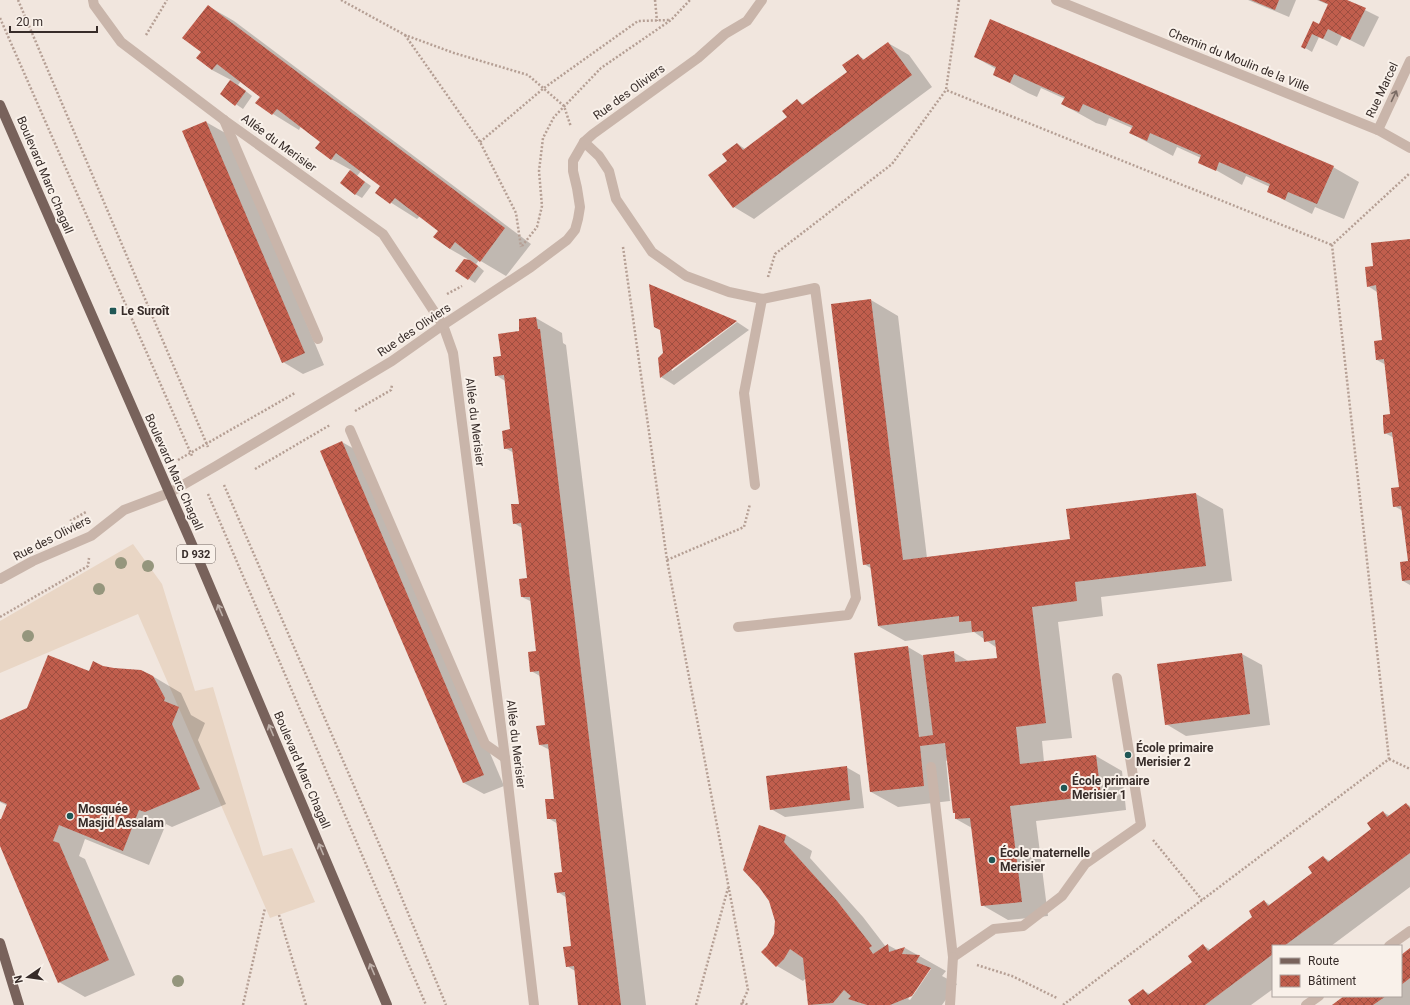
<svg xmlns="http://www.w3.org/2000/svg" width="1410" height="1005" viewBox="0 0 1410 1005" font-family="Roboto,sans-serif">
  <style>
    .plaza { fill: #e9d6c5 }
    .shadow { fill: #0003; fill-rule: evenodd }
    .building { fill: url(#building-cross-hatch) }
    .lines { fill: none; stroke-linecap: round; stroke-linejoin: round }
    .path { stroke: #b59f94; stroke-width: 2.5; stroke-dasharray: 2 2; stroke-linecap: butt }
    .service { stroke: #c9b5aa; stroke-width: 10 }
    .minor { stroke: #c9b5aa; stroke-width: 10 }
    .tertiary { stroke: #c9b5aa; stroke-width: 10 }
    .primary { stroke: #78625b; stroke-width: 10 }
    .tree { fill: #95967d }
    .oneway { stroke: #796a63 }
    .oneway2 { stroke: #bfb1aa }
    .poi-dot { fill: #205755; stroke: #f9f1ea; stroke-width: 1.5 }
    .labels { text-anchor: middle; stroke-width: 4; stroke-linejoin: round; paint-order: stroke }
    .shield { fill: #f9f1ea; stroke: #716763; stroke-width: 1 }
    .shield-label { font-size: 11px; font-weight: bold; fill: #372c29 }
    .street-label { font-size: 12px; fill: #372c29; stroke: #f9f1ea }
    .poi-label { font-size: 12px; font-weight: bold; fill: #372c29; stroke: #f9f1ea; text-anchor: start }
  </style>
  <defs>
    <pattern id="building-cross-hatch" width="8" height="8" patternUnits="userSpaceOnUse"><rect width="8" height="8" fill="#c15e4d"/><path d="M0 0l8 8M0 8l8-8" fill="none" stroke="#9e4e40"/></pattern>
  </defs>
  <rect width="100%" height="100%" fill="#f1e6de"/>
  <!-- plaza -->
  <polygon class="plaza" points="133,544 162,584 195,691 213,687 263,856 292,848 315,902 270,918 138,614 0,673 0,621"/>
  <!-- shadow -->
  <g class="shadow">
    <polygon points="1248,0 1296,0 1289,17"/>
    <polygon points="1317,0 1348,0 1347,1 1379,17 1364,47 1342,36 1337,46 1319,37 1312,52 1302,46 1314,23 1319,25 1329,5"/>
    <polygon points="208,6 234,21 531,244 506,276 479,260 476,264 484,271 475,283 457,271 464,260 471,261 450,249 435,237 440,231 420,216 417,219 382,197 381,186 361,171 357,176 371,186 362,198 355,194 351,170 331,159 321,142 301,126 299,130 273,114 257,103 265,99 241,81 238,85 252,96 243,109 221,94 231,80 212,70 197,58 201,53"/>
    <polygon points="888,43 909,55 932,87 754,219 734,207 729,162 738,144 745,149 788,118 797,100 804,105 849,72 858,55 865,60"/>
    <polygon points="975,57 1333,167 1359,182 1344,219 1315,207 1312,214 1282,199 1270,187 1246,176 1242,185 1214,169 1201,158 1177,147 1173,156 1130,133 1132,128 1109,118 1106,126 1096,123 1069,108 1065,99 1041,88 1037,97 1028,93 1008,82 996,69"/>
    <polygon points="206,122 227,134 324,365 303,374 283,362 184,131"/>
    <polygon points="1410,240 1410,585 1403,581 1409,562 1403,511 1394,506 1400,488 1394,438 1385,433 1391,416 1386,365 1377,360 1383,341 1377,292 1368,286 1373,267"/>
    <polygon points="650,285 672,371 737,322 749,330 674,385 661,377 659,358 664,354 662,330"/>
    <polygon points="871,300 898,316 927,558 1071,540 1067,510 1196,494 1223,509 1232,581 1101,597 1103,616 1058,622 1072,738 1042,741 1044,762 1096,756 1122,771 1126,810 1036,821 1048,916 1008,920 982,905 972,828 956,819 948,760 946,761 950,801 898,807 871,792 908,647 925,657 953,652 970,662 998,659 997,648 974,632 905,641 878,626 872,569 864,564 832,305"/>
    <polygon points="536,318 562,333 563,343 566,345 646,1005 579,1005 575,971 567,966 572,947 567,898 558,892 563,873 558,824 548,818 554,800 550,750 540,745 546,727 540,676 531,671 537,652 532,602 522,597 529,580 522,528 514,523 520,505 514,453 505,448 511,430 505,381 496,375 502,357 520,332"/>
    <polygon points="342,442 363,454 504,786 484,794 464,783"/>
    <polygon points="1242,654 1262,665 1270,725 1186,736 1166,724"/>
    <polygon points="102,667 114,669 141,671 149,674 181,693 191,715 205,723 198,740 226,804 172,827 166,824 149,865 85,839 79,856 85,859 135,975 85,997 59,982 0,844 0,820 2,821 8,806 0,802 0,721 28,709 90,672"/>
    <polygon points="846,767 860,775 864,808 785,817 771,809"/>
    <polygon points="1406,804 1410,806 1410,887 1331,946 1273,946 1273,989 1251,1005 1133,1005 1144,991 1150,994 1193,962 1204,946 1211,950 1254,917 1264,901 1270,905 1314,873 1323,857 1330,861 1373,829 1383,812 1390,816"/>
    <path d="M760,827L786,835L812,851L810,858L863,917L886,947L888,945L897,950L905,948L946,971L942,976L957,984L942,1005H809L806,978L803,981L777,966L768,946L775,934L776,921ZM929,969H931L910,1000L908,999Z"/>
    <polygon points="1410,950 1410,1005 1333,1005 1346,996 1401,996 1401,956"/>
  </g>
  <!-- building -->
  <g class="building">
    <polygon points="1251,0 1279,0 1275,10"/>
    <polygon points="1319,0 1347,0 1366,8 1350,40 1328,29 1323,39 1312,34 1305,49 1301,47 1313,21 1319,24 1328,4"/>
    <polygon points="208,5 505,228 480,262 455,242 450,249 433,237 438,231 395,198 390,204 382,198 375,193 380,186 336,153 331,160 315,148 320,142 277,109 272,115 255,103 260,97 217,64 212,70 196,58 201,52 182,38"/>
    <polygon points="990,19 1334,166 1317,204 1288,192 1285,200 1267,192 1270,184 1219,162 1216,171 1198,163 1201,155 1150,133 1147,141 1129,133 1133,126 1083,104 1079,112 1069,108 1061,104 1065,97 1014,74 1010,83 993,75 996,67 974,57"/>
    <polygon points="888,42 912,75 733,208 708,175 727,161 722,154 737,143 743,150 787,117 782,111 791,104 797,99 802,105 847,72 842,65 858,54 863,60"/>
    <polygon points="230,80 246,91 235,106 220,94"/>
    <polygon points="206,121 305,353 282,363 182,131"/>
    <polygon points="350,170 365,182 355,195 340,183"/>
    <polygon points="1410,239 1410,580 1402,581 1400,562 1408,561 1401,506 1393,507 1391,488 1399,487 1392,432 1384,434 1383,422 1383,415 1390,414 1384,359 1376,360 1374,341 1382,340 1376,285 1367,287 1365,267 1373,266 1371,243"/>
    <polygon points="464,259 470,260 478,266 468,280 455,271"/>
    <polygon points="649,284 737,321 660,378 658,358 663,353 660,330 654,327"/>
    <polygon points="871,299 903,560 1070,539 1066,509 1196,493 1206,566 1075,582 1077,601 1032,607 1046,723 1016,727 1020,764 1096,755 1101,795 1010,806 1022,902 981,906 970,818 955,819 955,813 953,813 945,743 920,746 924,786 870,792 854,653 908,646 919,737 933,735 923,655 954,651 955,662 997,658 995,640 984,642 983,631 972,632 971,621 959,622 959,616 878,626 870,564 863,565 831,304"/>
    <polygon points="536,317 538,329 540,329 621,1005 578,1005 574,966 566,967 563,947 571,946 565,892 557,893 554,873 562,872 556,819 547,819 545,799 554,799 548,744 539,745 536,726 545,725 539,671 530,672 528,652 536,651 530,597 521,597 519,579 527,578 521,523 513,524 511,504 519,504 512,448 504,449 502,431 510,429 504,375 495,376 493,357 501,356 498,334 519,331 519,319"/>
    <polygon points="342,441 484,775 463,783 320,451"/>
    <polygon points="1242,653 1250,714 1165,725 1157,664"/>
    <polygon points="48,655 89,671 93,661 103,666 114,668 141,670 153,676 165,698 164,701 179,707 172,724 200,789 145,812 139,810 123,851 59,825 53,841 59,843 109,960 58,983 0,846 0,819 1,819 7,804 0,801 0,720 27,708"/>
    <polygon points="847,766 850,800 770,810 766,776"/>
    <polygon points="1406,803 1410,808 1410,853 1284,946 1273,946 1273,954 1205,1005 1131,1005 1128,1000 1143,989 1148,995 1192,962 1188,956 1203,944 1208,951 1252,917 1249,911 1264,900 1268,906 1312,873 1308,867 1323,856 1328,862 1371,829 1367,823 1383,811 1387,817"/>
    <polygon points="759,825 786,835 784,842 837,901 872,946 869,948 873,954 888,944 889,952 905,947 902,954 920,955 916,962 931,968 912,996 890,1005 867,1005 848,999 851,996 844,990 833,1003 808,1005 803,958 790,949 784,959 776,967 761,952 767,946 774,934 775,921 769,901 759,887 743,870"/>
    <polygon points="1410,948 1410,978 1401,985 1401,955"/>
    <polygon points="1344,996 1386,996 1373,1005 1332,1005"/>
  </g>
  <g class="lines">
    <!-- path -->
    <g class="path">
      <polyline points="18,0 208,447"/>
      <polyline points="341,0 405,35 454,53 528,75 564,106 571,127"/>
      <polyline points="655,0 657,21"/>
      <polyline points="959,0 946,90 1332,245"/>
      <polyline points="0,18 192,456"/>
      <polyline points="146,35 167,0"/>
      <polyline points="405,35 480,142 516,213 521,247"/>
      <polyline points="480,142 544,88 638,21 670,20"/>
      <polyline points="522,246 537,227 542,206 539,171 543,138 554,117 601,68 671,20 690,0"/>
      <polyline points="623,247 667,560 748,990 741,1005"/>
      <polyline points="768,277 775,254 892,164 946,90"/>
      <polyline points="447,294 462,286"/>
      <polyline points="355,411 391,390 392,385"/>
      <polyline points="178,460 295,393"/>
      <polyline points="255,469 330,425"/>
      <polyline points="224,485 389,867 446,1005"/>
      <polyline points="208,494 426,1005"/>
      <polyline points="70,521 86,512"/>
      <polyline points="667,560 744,527 750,504"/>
      <polyline points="0,617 88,566 89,558"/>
      <polyline points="1389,759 1410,769"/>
      <polyline points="1153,840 1202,900"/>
      <polyline points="279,915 306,1005"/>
      <polyline points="977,965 1012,976 1057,998"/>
      <polyline points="742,1002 748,1005"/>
      <polyline points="243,1005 265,908"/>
      <polyline points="696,1005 728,888"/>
      <polyline points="1063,1005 1389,759 1332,245 1410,173"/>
    </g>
    <!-- service -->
    <g class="service">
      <polyline points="224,120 318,339"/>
      <polyline points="584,142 599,156 609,171 616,199 652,252 686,276 729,292 762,299 815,288 856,598 848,615 738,627"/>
      <polyline points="350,430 485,744 505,758"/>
      <polyline points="755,485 744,393 762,299"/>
      <polyline points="931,767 953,957 994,929 1023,926 1062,896 1085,864 1141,825 1117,678"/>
      <polyline points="1389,946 1410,931"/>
      <polyline points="1306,1005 1319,996"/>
    </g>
    <!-- minor -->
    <g class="minor">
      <polyline points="93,0 94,5 121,42 224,120 383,234 443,325 453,353 505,758 534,1005"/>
      <polyline points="1378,130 1410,61"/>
      <polyline points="950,1005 953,957"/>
    </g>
    <!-- tertiary -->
    <g class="tertiary">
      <polyline points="1056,0 1378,130 1410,148"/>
      <polyline points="0,579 33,561 91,536 124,510 169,493 216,466 392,361 443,325 531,267 567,240 575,230 578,219 580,207 577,188 573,171 573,161 584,142 593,134 698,58 725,34 747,21 762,0"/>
    </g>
    <!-- primary -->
    <g class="primary">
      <polyline points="0,105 194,549 387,1005"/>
      <polyline points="0,943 19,1005"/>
    </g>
  </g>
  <!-- trees -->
  <g class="tree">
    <circle cx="121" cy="563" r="6"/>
    <circle cx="148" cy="566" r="6"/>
    <circle cx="99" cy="589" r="6"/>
    <circle cx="28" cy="636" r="6"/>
    <circle cx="178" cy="981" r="6"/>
  </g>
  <!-- one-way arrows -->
  <defs><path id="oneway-shaft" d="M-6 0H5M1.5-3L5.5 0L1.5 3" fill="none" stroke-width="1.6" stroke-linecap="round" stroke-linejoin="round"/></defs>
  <use class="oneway" href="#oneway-shaft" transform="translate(1394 96) rotate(-65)"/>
  <g class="oneway2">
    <use href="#oneway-shaft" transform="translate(220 610) rotate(-113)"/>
    <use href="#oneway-shaft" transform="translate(271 730) rotate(-113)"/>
    <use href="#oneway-shaft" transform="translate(321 849) rotate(-113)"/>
    <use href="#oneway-shaft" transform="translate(372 969) rotate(-113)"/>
  </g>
  <!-- markers -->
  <g class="poi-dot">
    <rect x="109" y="307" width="8" height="8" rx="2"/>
    <circle cx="1128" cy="755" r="4"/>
    <circle cx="1064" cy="788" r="4"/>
    <circle cx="70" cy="816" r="4"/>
    <circle cx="992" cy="860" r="4"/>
  </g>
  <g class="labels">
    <!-- shield labels -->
    <rect class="shield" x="177" y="545" width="38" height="18" rx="3"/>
    <g class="shield-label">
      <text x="196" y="558">D 932</text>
    </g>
    <!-- street labels -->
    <g class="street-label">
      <text transform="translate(1239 60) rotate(22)" y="4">Chemin du Moulin de la Ville</text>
      <text transform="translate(1382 90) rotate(-65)" y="4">Rue Marcel</text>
      <text transform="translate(629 92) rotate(-36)" y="4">Rue des Oliviers</text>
      <text transform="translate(279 143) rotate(36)" y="4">Allée du Merisier</text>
      <text transform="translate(45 175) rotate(67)" y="4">Boulevard Marc Chagall</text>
      <text transform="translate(414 330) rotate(-34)" y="4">Rue des Oliviers</text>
      <text transform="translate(475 422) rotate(83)" y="4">Allée du Merisier</text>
      <text transform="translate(174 472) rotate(66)" y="4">Boulevard Marc Chagall</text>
      <text transform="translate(52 538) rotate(-27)" y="4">Rue des Oliviers</text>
      <text transform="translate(516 744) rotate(83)" y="4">Allée du Merisier</text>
      <text transform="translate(302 770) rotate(67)" y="4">Boulevard Marc Chagall</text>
    </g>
    <!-- poi labels -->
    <g class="poi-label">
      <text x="121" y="315">Le Suroît</text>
      <text x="1136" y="752">École primaire<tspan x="1136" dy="14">Merisier 2</tspan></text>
      <text x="1072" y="785">École primaire<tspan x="1072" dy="14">Merisier 1</tspan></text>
      <text x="78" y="813">Mosquée<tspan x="78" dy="14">Masjid Assalam</tspan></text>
      <text x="1000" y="857">École maternelle<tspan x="1000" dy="14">Merisier</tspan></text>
    </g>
  </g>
  <!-- legend -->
  <rect x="1272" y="945" width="130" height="52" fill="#f9f1ea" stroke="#aba29d"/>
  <rect x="1280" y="958" width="20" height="6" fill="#78625b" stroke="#aba29d"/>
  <text x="1308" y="965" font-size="12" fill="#372c29">Route</text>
  <rect x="1280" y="975" width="20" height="12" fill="url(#building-cross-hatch)" stroke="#aba29d"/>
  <text x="1308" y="985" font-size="12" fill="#372c29">Bâtiment</text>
  <!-- north arrow -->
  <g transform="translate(28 977) rotate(257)" stroke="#f9f1ea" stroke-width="3" paint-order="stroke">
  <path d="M0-3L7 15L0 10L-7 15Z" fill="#372c29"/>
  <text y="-6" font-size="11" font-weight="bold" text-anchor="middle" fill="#372c29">N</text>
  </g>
  <!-- scale -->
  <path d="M10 26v6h87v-6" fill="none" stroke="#372c29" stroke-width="2"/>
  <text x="16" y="26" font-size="12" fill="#372c29" stroke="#f9f1ea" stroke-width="3" paint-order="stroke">20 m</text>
</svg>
